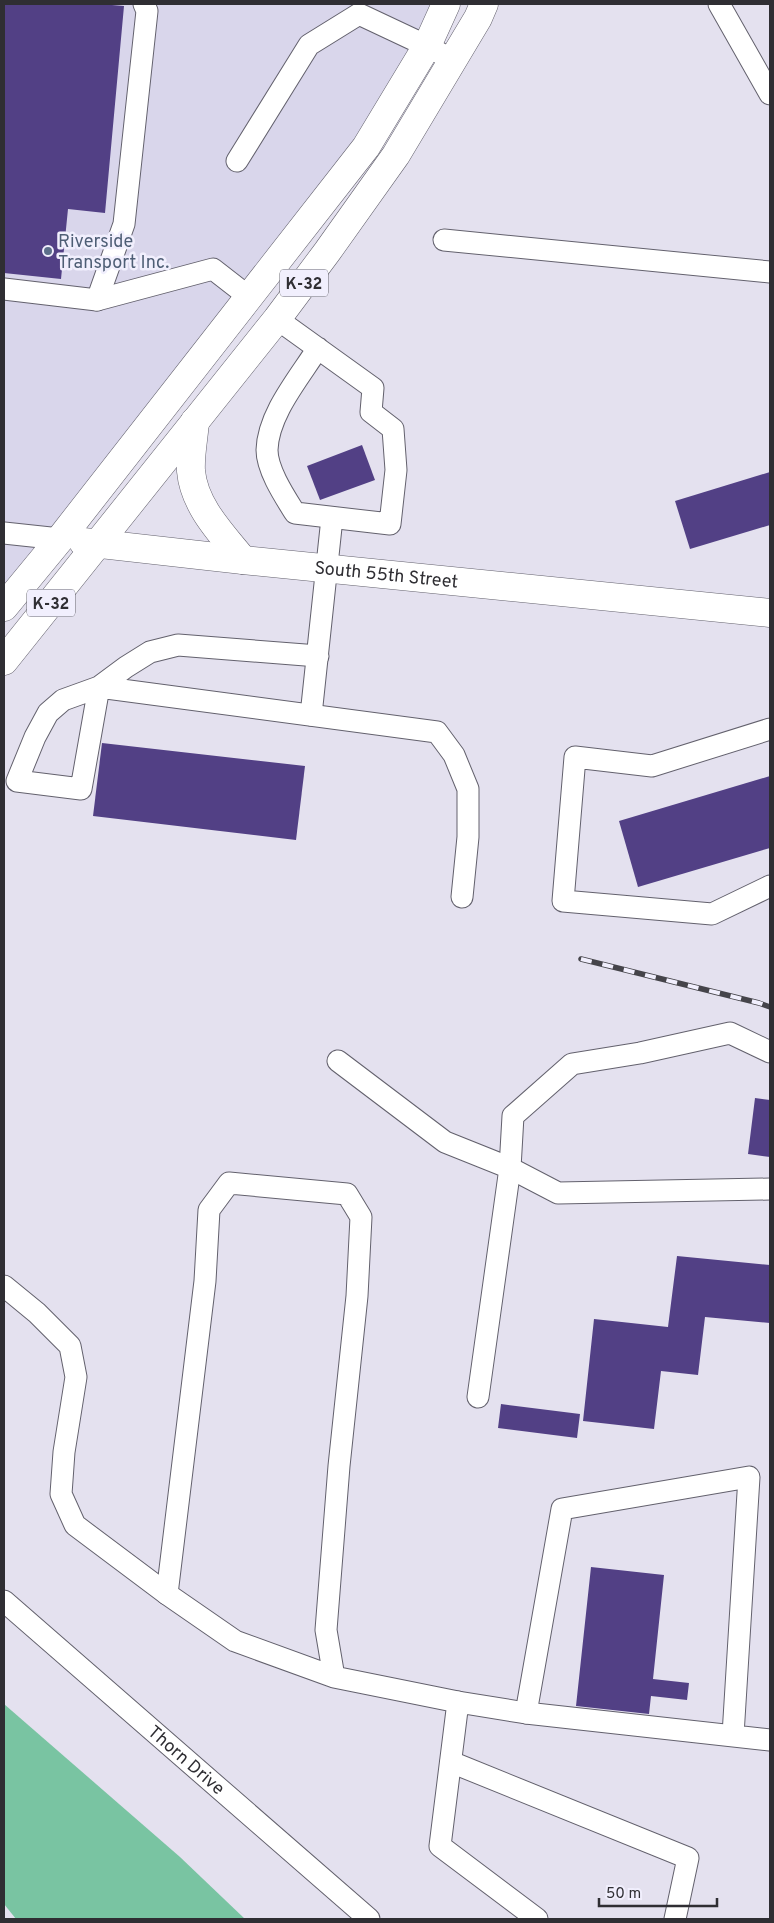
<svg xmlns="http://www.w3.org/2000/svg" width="774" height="1923" viewBox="0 0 774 1923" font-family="Overpass,sans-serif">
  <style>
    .built { fill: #d9d6eb }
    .green { fill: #79c4a2 }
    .building { fill: #524085 }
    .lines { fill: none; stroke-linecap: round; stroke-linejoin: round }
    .minor-casing { stroke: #63616d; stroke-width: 23 }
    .major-casing { stroke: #63616d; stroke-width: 29 }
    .minor { stroke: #fff; stroke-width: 21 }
    .major { stroke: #fff; stroke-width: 28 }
    .rail-casing { stroke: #45444a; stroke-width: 5.5 }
    .rail { stroke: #f1effd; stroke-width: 4; stroke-dasharray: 11; stroke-linecap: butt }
    .service-dot { fill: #5c6f8a; stroke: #f1effd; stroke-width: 2 }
    .labels { text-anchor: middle; stroke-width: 5; stroke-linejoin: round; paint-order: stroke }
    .shield { fill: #f1effd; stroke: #696870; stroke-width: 1 }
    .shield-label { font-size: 16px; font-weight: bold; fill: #2f2e33 }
    .service-label { font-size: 18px; fill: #4e5e75; stroke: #f1effd; text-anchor: start }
    .street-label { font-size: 18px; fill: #2f2e33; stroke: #f1effd }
  </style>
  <rect width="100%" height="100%" fill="#e4e1ef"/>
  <!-- built -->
  <polygon class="built" points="4,4 446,4 427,46 4,602"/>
  <!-- green -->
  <polygon class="green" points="4,1704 180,1857 245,1919 16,1919 4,1904"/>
  <!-- building -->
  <g class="building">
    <polygon points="4,4 100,4 124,6 105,213 68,209 61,279 4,273"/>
    <polygon points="362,445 375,480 320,500 307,466"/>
    <polygon points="770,472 770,525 690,549 675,501"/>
    <polygon points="102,743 305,766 296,840 93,816"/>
    <polygon points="770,776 770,848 638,887 619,821"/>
    <polygon points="755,1098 770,1100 770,1157 748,1154"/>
    <polygon points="677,1256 770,1265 770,1323 705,1317 698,1375 661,1371 654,1429 583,1421 594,1319 668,1327"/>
    <polygon points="501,1404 580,1414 577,1438 498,1428"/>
    <polygon points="591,1567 664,1575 653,1679 689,1683 687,1700 651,1696 649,1714 576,1706"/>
  </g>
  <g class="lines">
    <!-- minor casing -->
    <g class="minor-casing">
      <g id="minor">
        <polyline points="719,4 770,94"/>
        <polyline points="237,161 309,45 359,14 427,46 452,60"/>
        <polyline points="444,240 770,272"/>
        <polyline points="4,289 97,300 213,269 249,297"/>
        <polyline points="97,300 124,224 147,11 144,4"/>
        <path d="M277,319L373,388L371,412L393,429L396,470L390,524L295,513C285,497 267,470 267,450C268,414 299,378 318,348"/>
        <polyline points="4,533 60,539"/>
        <polyline points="318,656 178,645 150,652 126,667 99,687 63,700 48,713 35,737 17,781 81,789 99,687 437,732 454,755 468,789 468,837 462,897"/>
        <polyline points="311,715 332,518"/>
        <polyline points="770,729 652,766 575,757 563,901 712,914 770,886"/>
        <polyline points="770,1052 730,1033 640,1053 572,1064 513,1116 510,1168 558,1193 770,1189"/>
        <polyline points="338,1061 445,1142 510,1168 478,1397"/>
        <polyline points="4,1286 37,1313 70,1346 76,1377 64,1452 61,1494 75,1525 167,1594"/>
        <path id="s1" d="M4,1601L369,1919"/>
        <polyline points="334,1677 326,1630 339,1466 357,1296 361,1217 347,1194 229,1183 209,1210 205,1281 167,1594 235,1641 334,1677 458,1702"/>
        <polyline points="526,1713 458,1702 440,1846 537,1919"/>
        <polyline points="733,1735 749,1477 562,1509 526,1713 770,1740"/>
        <polyline points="451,1762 688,1858 675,1919"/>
      </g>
    </g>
    <!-- major casing -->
    <g class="major-casing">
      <g id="major">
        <path d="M195,421C194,437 190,455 191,471C194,506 222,534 243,560"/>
        <path id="s2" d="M83,542L243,560L770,613"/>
        <polyline points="4,607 60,539 366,147 427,46 446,4"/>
        <polyline points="4,661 277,319 327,252 396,155 478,18 484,4"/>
      </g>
    </g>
    <!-- minor -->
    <use href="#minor" class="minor"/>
    <!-- major -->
    <use href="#major" class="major"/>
    <!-- rail casing -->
    <g class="rail-casing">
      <polyline id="rail" points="581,959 759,1003 770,1007"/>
    </g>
    <!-- rail -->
    <use href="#rail" class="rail"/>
  </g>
  <!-- markers -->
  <circle class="service-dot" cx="48" cy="251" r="5"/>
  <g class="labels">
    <!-- shield labels -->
    <g class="shield">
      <rect x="280" y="269.5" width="48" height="27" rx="4"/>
      <rect x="27" y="589.5" width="48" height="27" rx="4"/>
    </g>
    <g class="shield-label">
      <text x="304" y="289">K-32</text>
      <text x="51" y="609">K-32</text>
    </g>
    <!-- service labels -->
    <g class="service-label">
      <text x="58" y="247">Riverside<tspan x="58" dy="21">Transport Inc.</tspan></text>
    </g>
    <!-- street labels -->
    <g class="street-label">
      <text dy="6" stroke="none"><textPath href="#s2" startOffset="305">South 55th Street</textPath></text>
      <text dy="6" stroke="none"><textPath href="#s1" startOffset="242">Thorn Drive</textPath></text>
    </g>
  </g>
  <!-- border -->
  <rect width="774" height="1923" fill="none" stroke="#2f2e33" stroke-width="10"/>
  <!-- scale -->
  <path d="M599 1898v8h118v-8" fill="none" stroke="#2f2e33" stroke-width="2.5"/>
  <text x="606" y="1898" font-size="15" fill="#2f2e33" stroke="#f1effd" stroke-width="4" paint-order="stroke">50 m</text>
</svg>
